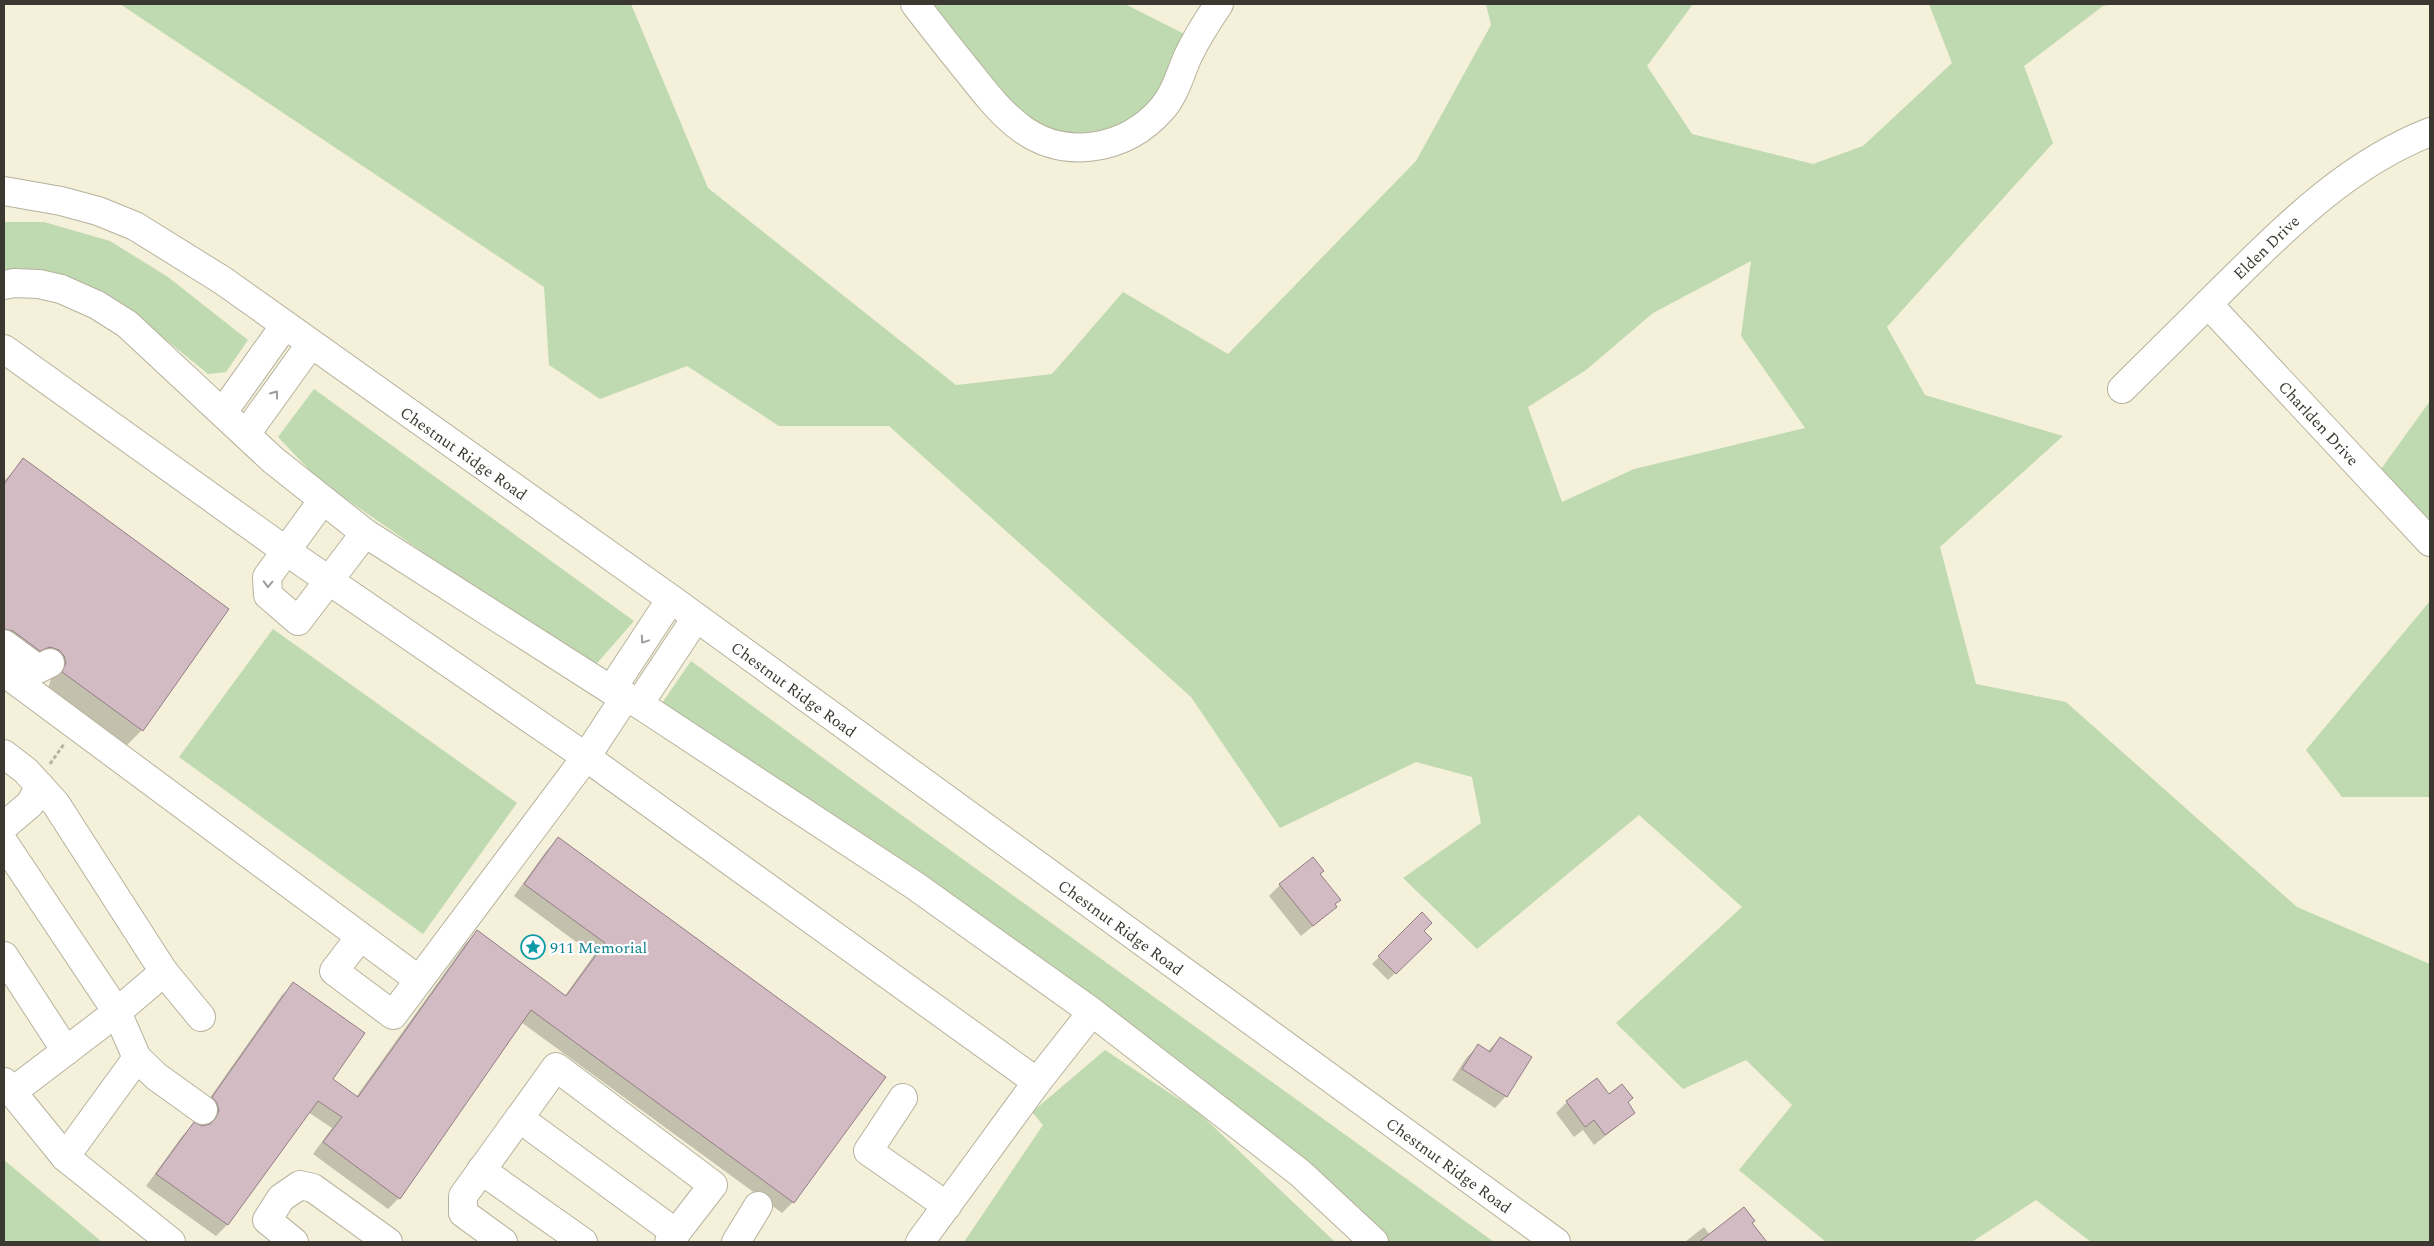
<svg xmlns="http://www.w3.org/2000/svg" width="2434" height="1246" viewBox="0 0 2434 1246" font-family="Spectral,serif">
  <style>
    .green { fill: #bfdab0; fill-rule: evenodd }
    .shadow { fill: #0003 }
    .building { fill: #d3bbc4; stroke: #937d86 }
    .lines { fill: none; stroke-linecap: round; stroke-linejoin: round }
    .minor-casing { stroke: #b6b29d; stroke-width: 30 }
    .path { stroke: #b7b4a2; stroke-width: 3; stroke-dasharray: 4 2.5; stroke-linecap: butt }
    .minor { stroke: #fff; stroke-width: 28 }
    .oneway { stroke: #9c9c98 }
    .labels { text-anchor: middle; stroke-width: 4.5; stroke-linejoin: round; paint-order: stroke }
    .street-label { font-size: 16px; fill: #3a3830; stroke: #fff }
    .culture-label { font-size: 16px; fill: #0d838f; stroke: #fff; text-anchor: start }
  </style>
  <rect width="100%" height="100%" fill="#f4f0da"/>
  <!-- green -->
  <g class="green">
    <path d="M120,4H631L708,188L956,385L1052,374L1123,292L1228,354L1416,161L1491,25L1486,4H1693L1647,66L1692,134L1813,164L1863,146L1952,63L1929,4H2114L2103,6L2024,66L2053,143L1887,327L1925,395L2063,436L1940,547L1976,684L2066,702L2297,907L2430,964V1242H2091L2036,1200L1972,1242H1826L1739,1170L1792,1105L1746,1060L1683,1089L1616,1023L1742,907L1639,815L1477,949L1403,878L1481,823L1472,777L1416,762L1280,828L1191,697L889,426H779L687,366L600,399L549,365L544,287ZM1751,261L1741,336L1805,428L1634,469L1562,502L1528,407L1586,370L1653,313Z"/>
    <polygon points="910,4 1125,4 1198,41 1128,133 1037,143"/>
    <polygon points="4,222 44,222 110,241 168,277 248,340 226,372 208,374 142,320 68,280 4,269"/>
    <polygon points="314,389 634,621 592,669 320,481 278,437"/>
    <polygon points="2430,401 2430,537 2376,476"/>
    <polygon points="2430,601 2430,797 2342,797 2306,750"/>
    <polygon points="273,629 517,803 423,934 179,757"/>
    <polygon points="691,661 860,785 1494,1242 1388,1242 1378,1230 658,709"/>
    <polygon points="1105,1050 1198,1112 1335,1242 964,1242 1043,1125 1032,1112"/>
    <polygon points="4,1160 102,1242 4,1242"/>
  </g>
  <!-- shadow -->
  <g class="shadow">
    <polygon points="24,460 142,730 127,745 48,688 51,679 50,672 4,650 4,481"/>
    <polygon points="558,839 793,1202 782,1213 521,1022 399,1198 388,1209 313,1154 332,1128 308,1112 227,1225 216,1236 146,1186 183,1135 194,1124 202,1127 207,1126 206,1115 202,1109 282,995 294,984 331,1080 356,1097 466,943 477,932 564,997 594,955 514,896 547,850"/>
    <polygon points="1319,874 1336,907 1301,936 1269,896 1280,885"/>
    <polygon points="1422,914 1422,931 1430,939 1388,980 1372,964"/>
    <polygon points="1500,1038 1531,1057 1506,1096 1495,1108 1452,1080 1467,1057 1478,1046 1487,1052"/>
    <polygon points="1567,1102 1626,1103 1634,1113 1594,1145 1583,1130 1574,1137 1556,1113"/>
    <polygon points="1704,1227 1710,1235 1764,1241 1685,1242"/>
  </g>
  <!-- building -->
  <g class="building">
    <polygon points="23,458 229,609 143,731 62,672 66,663 64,656 59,650 50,647 40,651 13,631 4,629 4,484"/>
    <polygon points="558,837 886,1077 794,1203 531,1010 400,1199 323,1142 342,1117 318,1101 228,1225 156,1174 194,1122 202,1126 210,1124 215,1119 219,1111 217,1103 212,1097 293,982 365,1033 333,1079 358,1097 477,930 566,996 605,943 524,884"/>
    <polygon points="1313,857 1324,871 1320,874 1341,900 1335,904 1337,907 1313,926 1279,884"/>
    <polygon points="1422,912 1432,923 1424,931 1432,939 1396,974 1378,956"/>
    <polygon points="1500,1037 1532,1057 1507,1097 1462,1069 1478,1044 1490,1052"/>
    <polygon points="1597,1078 1609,1094 1622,1084 1633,1098 1628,1102 1635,1113 1605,1135 1594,1120 1585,1127 1566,1101"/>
    <polygon points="1744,1207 1755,1221 1752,1223 1767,1242 1699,1242"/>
  </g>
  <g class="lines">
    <!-- minor casing -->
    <g class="minor-casing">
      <g id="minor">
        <path d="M915,4C932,26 949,48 967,70C1001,113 1033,156 1096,146C1121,142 1144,129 1161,110C1175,95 1180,74 1188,56C1197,37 1208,20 1219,4"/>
        <polyline points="4,191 61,201 98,211 135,226 222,280 671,599 1556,1242"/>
        <polyline points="4,285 14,283 39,284 61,289 97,305 127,324 273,460 365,533 611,690 639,704 914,885 1092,1012 1300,1173 1374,1242"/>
        <polyline points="2208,304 2430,542"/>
        <polyline points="4,349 286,551 586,757 1037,1082"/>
        <path d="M2122,389C2159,352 2196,316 2233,279C2293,220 2351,163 2430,132"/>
        <polyline points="223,412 285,325"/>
        <polyline points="246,434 310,345"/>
        <polyline points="323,500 267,577 268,595 298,621 365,533"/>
        <polyline points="4,644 38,669 50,663"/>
        <polyline points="4,672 419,980"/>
        <polyline points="611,690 671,599"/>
        <polyline points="639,704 696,618"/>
        <polyline points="4,754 26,771 56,804 164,972 201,1017"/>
        <polyline points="4,826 30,804 40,786"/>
        <polyline points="4,843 117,1012 137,1058 157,1077 203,1110"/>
        <polyline points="360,937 334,971 393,1015 586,757 626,696"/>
        <polyline points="4,956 66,1051"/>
        <polyline points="4,1082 65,1157 171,1242"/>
        <polyline points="12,1092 117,1012 164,972"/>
        <polyline points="903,1098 868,1151 947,1206"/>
        <polyline points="519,1118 676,1233"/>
        <polyline points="65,1157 137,1058"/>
        <polyline points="481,1170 583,1242"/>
        <polyline points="294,1242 267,1220 281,1198 300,1185 313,1188 388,1242"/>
        <polyline points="503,1242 463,1213 463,1196 556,1067 713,1185 669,1242"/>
        <polyline points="736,1242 758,1206"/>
        <polyline points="920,1242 1037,1082 1092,1012"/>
      </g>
    </g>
    <!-- path -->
    <polyline class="path" points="50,764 64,744"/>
    <!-- minor -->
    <use href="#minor" class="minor"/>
  </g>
  <!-- one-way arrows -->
  <defs><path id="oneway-chevron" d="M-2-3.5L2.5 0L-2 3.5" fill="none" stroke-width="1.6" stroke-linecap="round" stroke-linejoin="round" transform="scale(1.25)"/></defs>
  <g class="oneway">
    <use href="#oneway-chevron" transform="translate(275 394) rotate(-54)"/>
    <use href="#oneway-chevron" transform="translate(268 584) rotate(92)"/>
    <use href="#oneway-chevron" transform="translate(644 640) rotate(124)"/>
  </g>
  <!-- icons -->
  <defs>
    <g id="sight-ring" transform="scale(1.25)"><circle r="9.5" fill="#fff" stroke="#0f9aa8" stroke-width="1.5"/><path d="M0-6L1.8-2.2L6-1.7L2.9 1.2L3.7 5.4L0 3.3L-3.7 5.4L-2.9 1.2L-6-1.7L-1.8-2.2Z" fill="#0f9aa8"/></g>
  </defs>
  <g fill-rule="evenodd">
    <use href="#sight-ring" x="533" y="947"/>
  </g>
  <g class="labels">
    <!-- street labels -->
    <g class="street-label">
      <text transform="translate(2266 247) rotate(-44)" y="6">Elden Drive</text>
      <text transform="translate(2319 423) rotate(47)" y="6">Charlden Drive</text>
      <text transform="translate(464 453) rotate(35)" y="6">Chestnut Ridge Road</text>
      <text transform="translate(794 689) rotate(36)" y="6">Chestnut Ridge Road</text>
      <text transform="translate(1121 927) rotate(36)" y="6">Chestnut Ridge Road</text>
      <text transform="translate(1449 1165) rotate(36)" y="6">Chestnut Ridge Road</text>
    </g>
    <!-- culture labels -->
    <g class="culture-label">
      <text x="550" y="953">911 Memorial</text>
    </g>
  </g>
  <!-- border -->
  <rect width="2434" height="1246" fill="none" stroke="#3a3830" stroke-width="10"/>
</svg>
